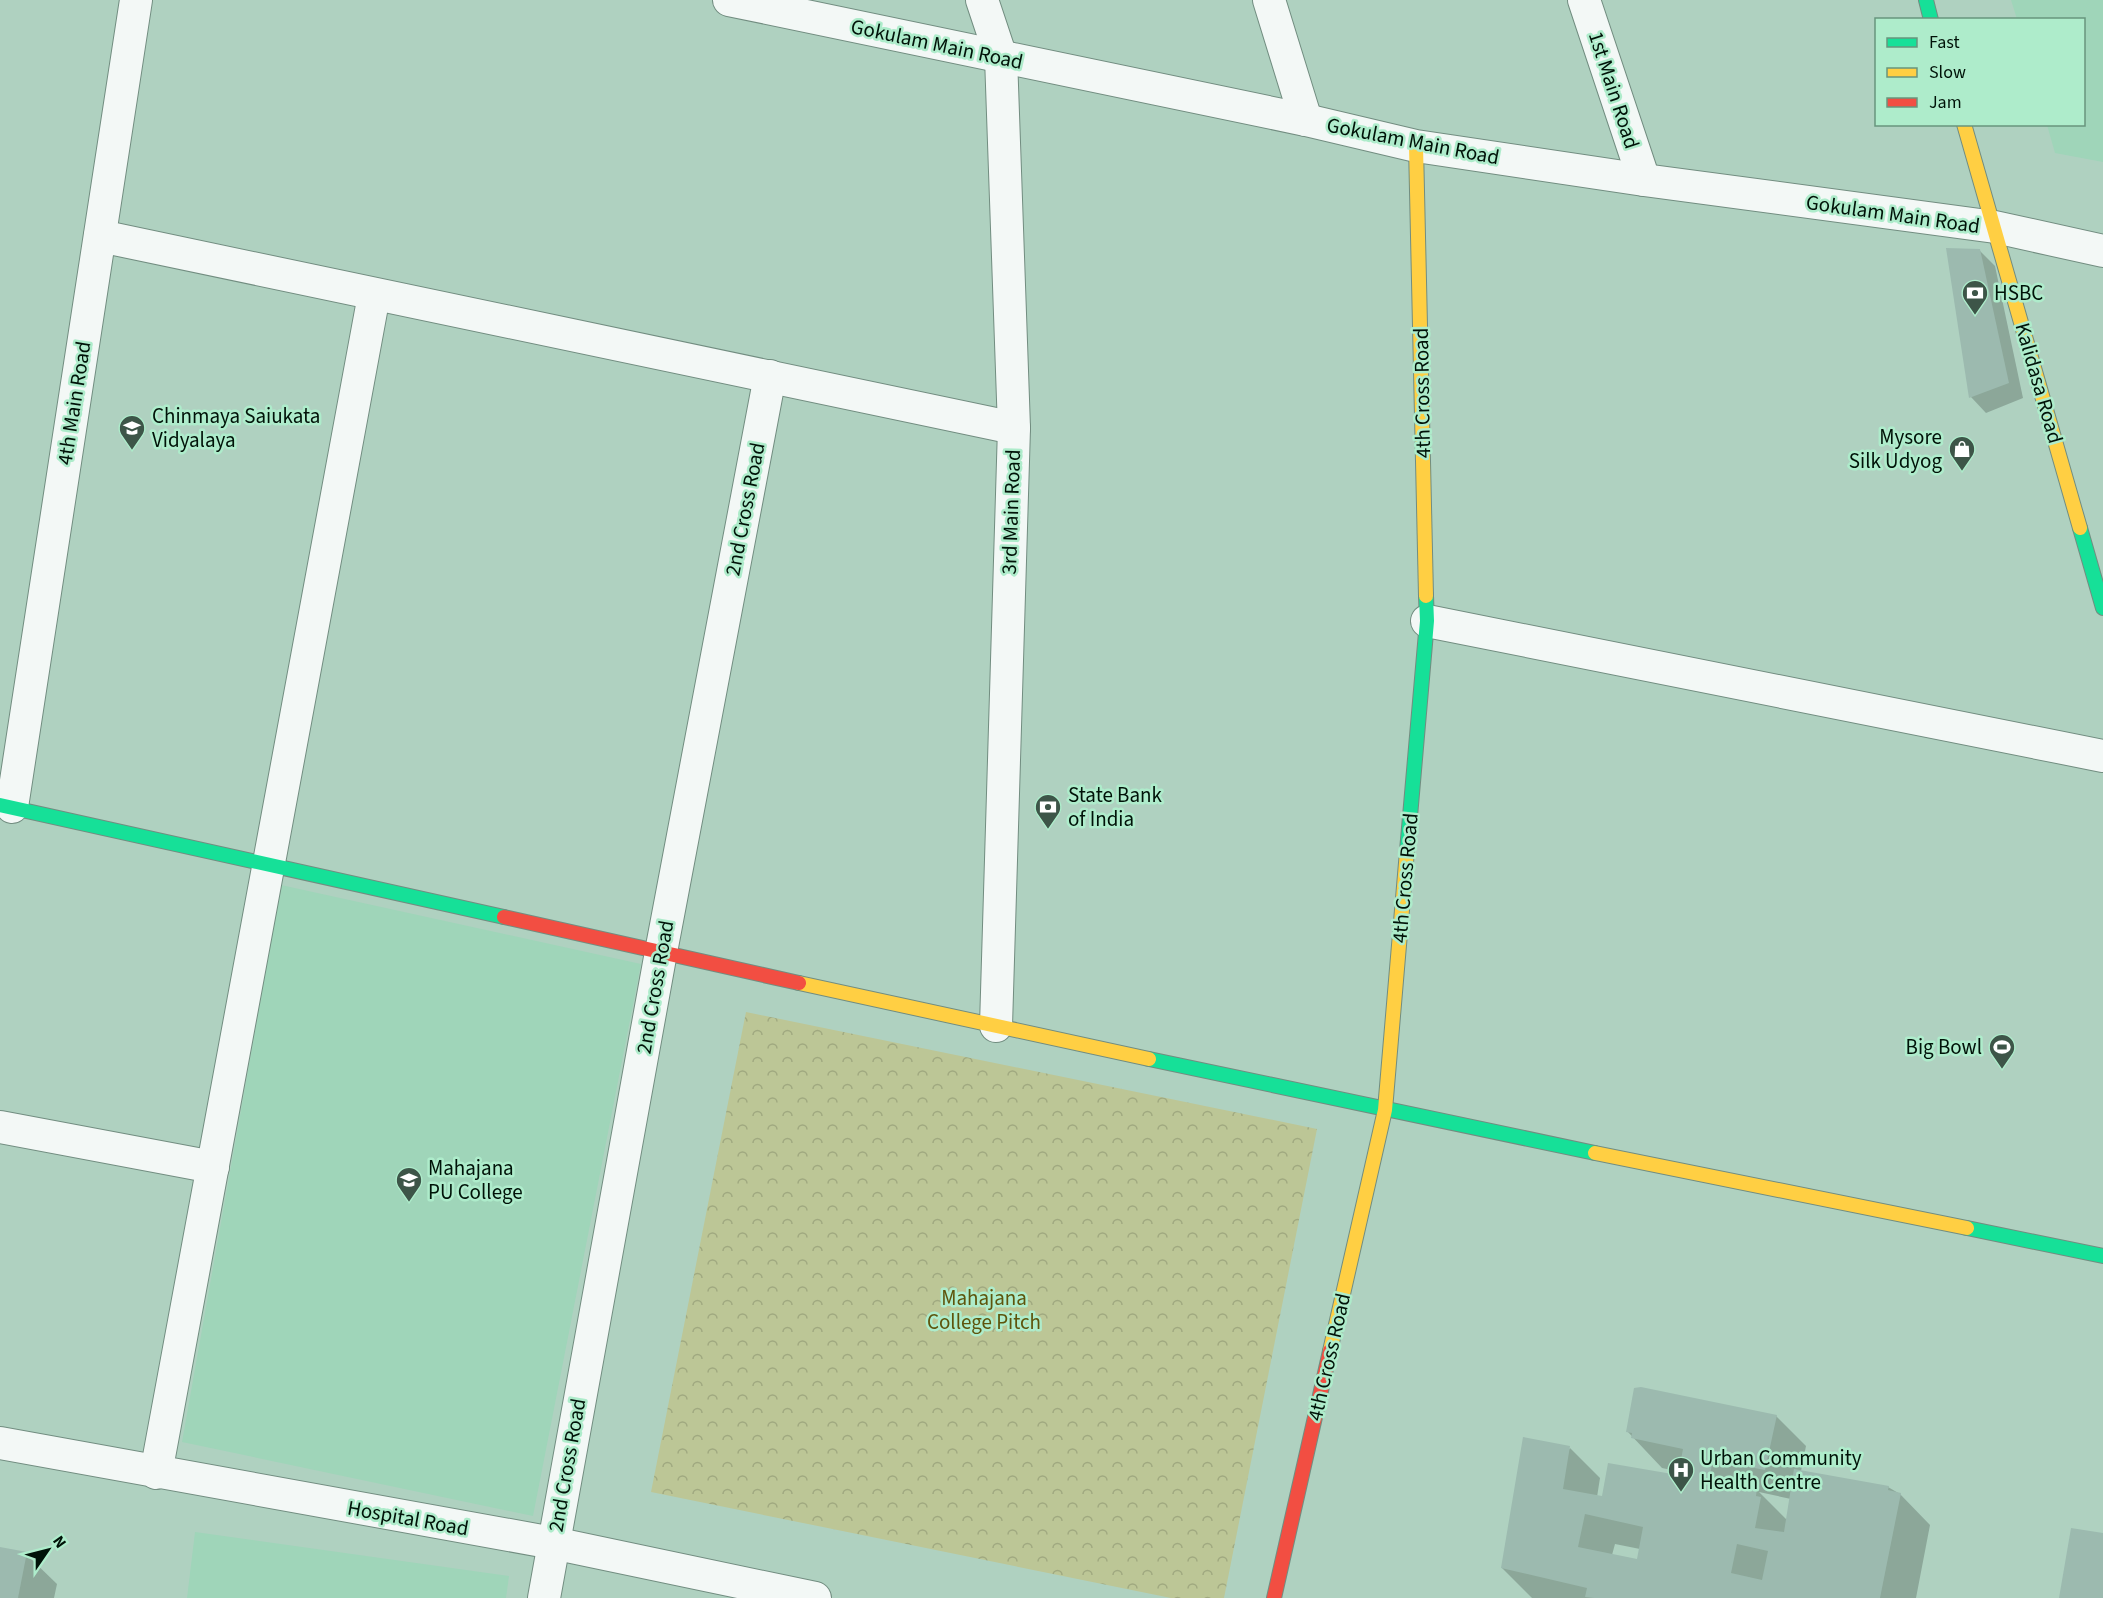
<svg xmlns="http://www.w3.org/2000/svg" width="2103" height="1598" viewBox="0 0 2103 1598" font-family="'Source Sans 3',sans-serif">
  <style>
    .built { fill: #9fd5b9 }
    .park { fill: url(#park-crowns) }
    .shadow { fill: #0003; fill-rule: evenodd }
    .building { fill: #9cbaaf; fill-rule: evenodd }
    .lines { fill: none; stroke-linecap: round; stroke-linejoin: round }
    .street-casing { stroke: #728d80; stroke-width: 34 }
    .fast-casing { stroke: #728d80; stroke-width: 16 }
    .slow-casing { stroke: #728d80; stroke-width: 16 }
    .jam-casing { stroke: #728d80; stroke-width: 16 }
    .street { stroke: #f3f8f6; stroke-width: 32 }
    .fast { stroke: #16e098; stroke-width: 14 }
    .slow { stroke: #ffcf43; stroke-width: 14 }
    .jam { stroke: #f24e42; stroke-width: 14 }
    .labels { text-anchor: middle; stroke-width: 5; stroke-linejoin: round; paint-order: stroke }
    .street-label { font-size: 21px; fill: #001208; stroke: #aeeccb }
    .poi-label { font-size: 21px; fill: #001208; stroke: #aeeccb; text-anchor: start }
    .park-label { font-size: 21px; fill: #5e540c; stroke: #aeeccb }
  </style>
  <defs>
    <pattern id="park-crowns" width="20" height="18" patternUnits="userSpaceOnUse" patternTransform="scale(1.5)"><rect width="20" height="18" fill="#bcc696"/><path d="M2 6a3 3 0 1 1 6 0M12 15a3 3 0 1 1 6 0" fill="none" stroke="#a0a980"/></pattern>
  </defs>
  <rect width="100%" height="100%" fill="#afd1c0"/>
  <!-- built -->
  <g class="built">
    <polygon points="2011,0 2103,0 2103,162 2055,153 2047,125 2084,124 2084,20 2017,19"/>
    <polygon points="281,885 641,964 533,1516 182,1442"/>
    <polygon points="195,1532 509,1576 506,1598 187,1598"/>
  </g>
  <!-- park -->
  <polygon class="park" points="746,1012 1317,1129 1224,1598 1171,1598 651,1492"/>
  <!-- shadow -->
  <g class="shadow">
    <polygon points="1979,250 1995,266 2023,398 1986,413 1971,397"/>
    <path d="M1776,1416L1806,1446L1801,1471L1888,1487L1900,1494L1930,1525L1916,1598H1532L1502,1568L1570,1448L1600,1478L1597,1497L1603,1498L1680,1477L1681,1472L1662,1468L1628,1432ZM1759,1492L1791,1499L1787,1520ZM1615,1544L1640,1549L1638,1560L1612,1555Z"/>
    <polygon points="0,1548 26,1554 57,1584 54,1598 0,1598"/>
  </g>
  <!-- building -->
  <g class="building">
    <polygon points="1946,248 1980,249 2009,383 1969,398"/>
    <path d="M1641,1387L1777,1415L1765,1470L1713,1460L1709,1479L1757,1488L1756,1496L1761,1497L1755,1528L1784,1532L1794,1469L1889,1486L1888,1490L1901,1493L1880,1598H1594L1585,1597L1587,1588L1501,1568L1523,1437L1570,1446L1563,1489L1602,1496L1608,1463L1678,1475L1683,1449L1631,1438L1632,1433L1626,1432L1634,1388ZM1585,1514L1643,1527L1637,1559L1578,1547ZM1737,1544L1768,1551L1762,1580L1731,1573Z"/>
    <polygon points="2071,1528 2103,1533 2103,1598 2059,1598"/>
    <polygon points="0,1547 27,1552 18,1598 0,1598"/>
  </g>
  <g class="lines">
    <!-- street casing -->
    <g class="street-casing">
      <g id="street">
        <polyline points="729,0 1306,120 1416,146 1644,180 1995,227 2103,251"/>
        <polyline points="982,0 1001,57 1014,428 996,1026"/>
        <polyline points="1269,0 1306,120"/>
        <polyline points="1584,0 1644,180"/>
        <polyline points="100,236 1014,428"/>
        <polyline points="1427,621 2103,756"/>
        <polyline points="12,807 136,0"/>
        <polyline points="0,1127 213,1167"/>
        <polyline points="0,1443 553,1543 815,1598"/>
        <polyline points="156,1473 374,295"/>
        <polyline points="544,1598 661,952 770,376"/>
      </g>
    </g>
    <!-- fast casing -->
    <g class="fast-casing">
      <g id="fast">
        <polyline points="1926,0 1931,20"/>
        <polyline points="2080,528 2103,608"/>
        <polyline points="0,805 504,917"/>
        <polyline points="1407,851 1427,621 1426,596"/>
        <polyline points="1149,1059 1595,1153"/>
        <polyline points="1967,1228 2103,1256"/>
      </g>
    </g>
    <!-- slow casing -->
    <g class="slow-casing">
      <g id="slow">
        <polyline points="1964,124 2080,528"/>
        <polyline points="1416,146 1426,596"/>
        <polyline points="799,983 1149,1059"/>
        <polyline points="1595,1153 1967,1228"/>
        <polyline points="1330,1351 1385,1110 1407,851"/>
      </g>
    </g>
    <!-- jam casing -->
    <g class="jam-casing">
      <g id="jam">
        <polyline points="504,917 799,983"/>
        <polyline points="1274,1598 1330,1351"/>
      </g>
    </g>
    <!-- street -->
    <use href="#street" class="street"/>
    <!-- fast -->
    <use href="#fast" class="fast"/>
    <!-- slow -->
    <use href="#slow" class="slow"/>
    <!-- jam -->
    <use href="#jam" class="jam"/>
  </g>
  <!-- icons -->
  <defs>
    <g id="bank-pin" transform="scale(1.35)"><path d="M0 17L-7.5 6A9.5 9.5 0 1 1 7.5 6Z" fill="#3d5548" stroke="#aeeccb"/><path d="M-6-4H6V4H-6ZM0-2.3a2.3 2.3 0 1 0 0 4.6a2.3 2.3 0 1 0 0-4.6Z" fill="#fff"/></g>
    <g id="school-pin" transform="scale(1.35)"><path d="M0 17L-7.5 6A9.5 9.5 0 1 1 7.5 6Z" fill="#3d5548" stroke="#aeeccb"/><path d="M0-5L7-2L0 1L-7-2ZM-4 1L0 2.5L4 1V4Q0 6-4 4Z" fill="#fff"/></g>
    <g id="shop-pin" transform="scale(1.35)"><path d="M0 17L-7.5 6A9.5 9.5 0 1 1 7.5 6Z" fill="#3d5548" stroke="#aeeccb"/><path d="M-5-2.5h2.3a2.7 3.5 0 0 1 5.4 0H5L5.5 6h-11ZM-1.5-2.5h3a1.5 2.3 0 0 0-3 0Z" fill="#fff"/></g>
    <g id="stadium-pin" transform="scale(1.35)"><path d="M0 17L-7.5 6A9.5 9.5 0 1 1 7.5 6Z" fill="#3d5548" stroke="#aeeccb"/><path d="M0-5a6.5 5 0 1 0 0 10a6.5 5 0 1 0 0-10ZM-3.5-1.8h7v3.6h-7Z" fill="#fff"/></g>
    <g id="university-pin" transform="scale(1.35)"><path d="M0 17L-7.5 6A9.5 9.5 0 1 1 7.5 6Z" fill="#3d5548" stroke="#aeeccb"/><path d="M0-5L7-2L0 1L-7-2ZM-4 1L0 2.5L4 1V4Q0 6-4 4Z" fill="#fff"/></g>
    <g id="hospital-pin" transform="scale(1.35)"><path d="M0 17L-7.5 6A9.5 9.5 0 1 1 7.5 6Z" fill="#3d5548" stroke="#aeeccb"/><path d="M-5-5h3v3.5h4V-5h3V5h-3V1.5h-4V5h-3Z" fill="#fff"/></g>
  </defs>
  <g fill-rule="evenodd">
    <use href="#bank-pin" x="1975" y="293"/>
    <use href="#school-pin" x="132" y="428"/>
    <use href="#shop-pin" x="1962" y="449"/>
    <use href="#bank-pin" x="1048" y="807"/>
    <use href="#stadium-pin" x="2002" y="1047"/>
    <use href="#university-pin" x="409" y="1180"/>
    <use href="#hospital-pin" x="1681" y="1470"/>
  </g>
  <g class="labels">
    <!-- street labels -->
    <g class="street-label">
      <text transform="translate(937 44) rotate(12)" y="7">Gokulam Main Road</text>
      <text transform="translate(1614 90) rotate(72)" y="7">1st Main Road</text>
      <text transform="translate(1413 141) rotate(11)" y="7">Gokulam Main Road</text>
      <text transform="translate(1893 214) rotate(8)" y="7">Gokulam Main Road</text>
      <text transform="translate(2039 383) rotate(74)" y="7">Kalidasa Road</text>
      <text transform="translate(1422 393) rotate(-91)" y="7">4th Cross Road</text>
      <text transform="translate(74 403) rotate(-81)" y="7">4th Main Road</text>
      <text transform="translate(745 509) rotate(-79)" y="7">2nd Cross Road</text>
      <text transform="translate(1011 512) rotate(-88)" y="7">3rd Main Road</text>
      <text transform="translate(1405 878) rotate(-85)" y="7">4th Cross Road</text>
      <text transform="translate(655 987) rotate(-80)" y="7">2nd Cross Road</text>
      <text transform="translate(1329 1357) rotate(-77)" y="7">4th Cross Road</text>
      <text transform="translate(567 1465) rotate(-80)" y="7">2nd Cross Road</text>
      <text transform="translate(408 1518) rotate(10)" y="7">Hospital Road</text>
    </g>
    <!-- poi labels -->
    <g class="poi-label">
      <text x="1994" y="300">HSBC</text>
      <text x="152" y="423">Chinmaya Saiukata<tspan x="152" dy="24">Vidyalaya</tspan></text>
      <text x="1942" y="444" text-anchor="end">Mysore<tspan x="1942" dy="24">Silk Udyog</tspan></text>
      <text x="1068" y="802">State Bank<tspan x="1068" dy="24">of India</tspan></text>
      <text x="1982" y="1054" text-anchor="end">Big Bowl</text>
      <text x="428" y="1175">Mahajana<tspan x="428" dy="24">PU College</tspan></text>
      <text x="1700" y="1465">Urban Community<tspan x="1700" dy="24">Health Centre</tspan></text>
    </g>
    <!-- park labels -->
    <g class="park-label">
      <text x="984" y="1305">Mahajana<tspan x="984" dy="24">College Pitch</tspan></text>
    </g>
  </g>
  <!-- legend -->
  <rect x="1875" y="18" width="210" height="108" fill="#aeeccb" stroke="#68957d" stroke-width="1.5"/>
  <rect x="1887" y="38" width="30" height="9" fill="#16e098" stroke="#68957d" stroke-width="1.5"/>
  <text x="1929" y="48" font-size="18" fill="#001208">Fast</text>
  <rect x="1887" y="68" width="30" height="9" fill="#ffcf43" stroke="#68957d" stroke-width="1.5"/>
  <text x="1929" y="78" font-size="18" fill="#001208">Slow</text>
  <rect x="1887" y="98" width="30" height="9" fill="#f24e42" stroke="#68957d" stroke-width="1.5"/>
  <text x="1929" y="108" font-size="18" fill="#001208">Jam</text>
  <!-- north arrow -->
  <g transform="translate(48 1550) rotate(55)" stroke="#aeeccb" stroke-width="4.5" paint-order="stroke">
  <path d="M0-4.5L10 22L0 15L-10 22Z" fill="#001208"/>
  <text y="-9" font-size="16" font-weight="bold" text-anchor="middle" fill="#001208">N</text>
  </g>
</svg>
